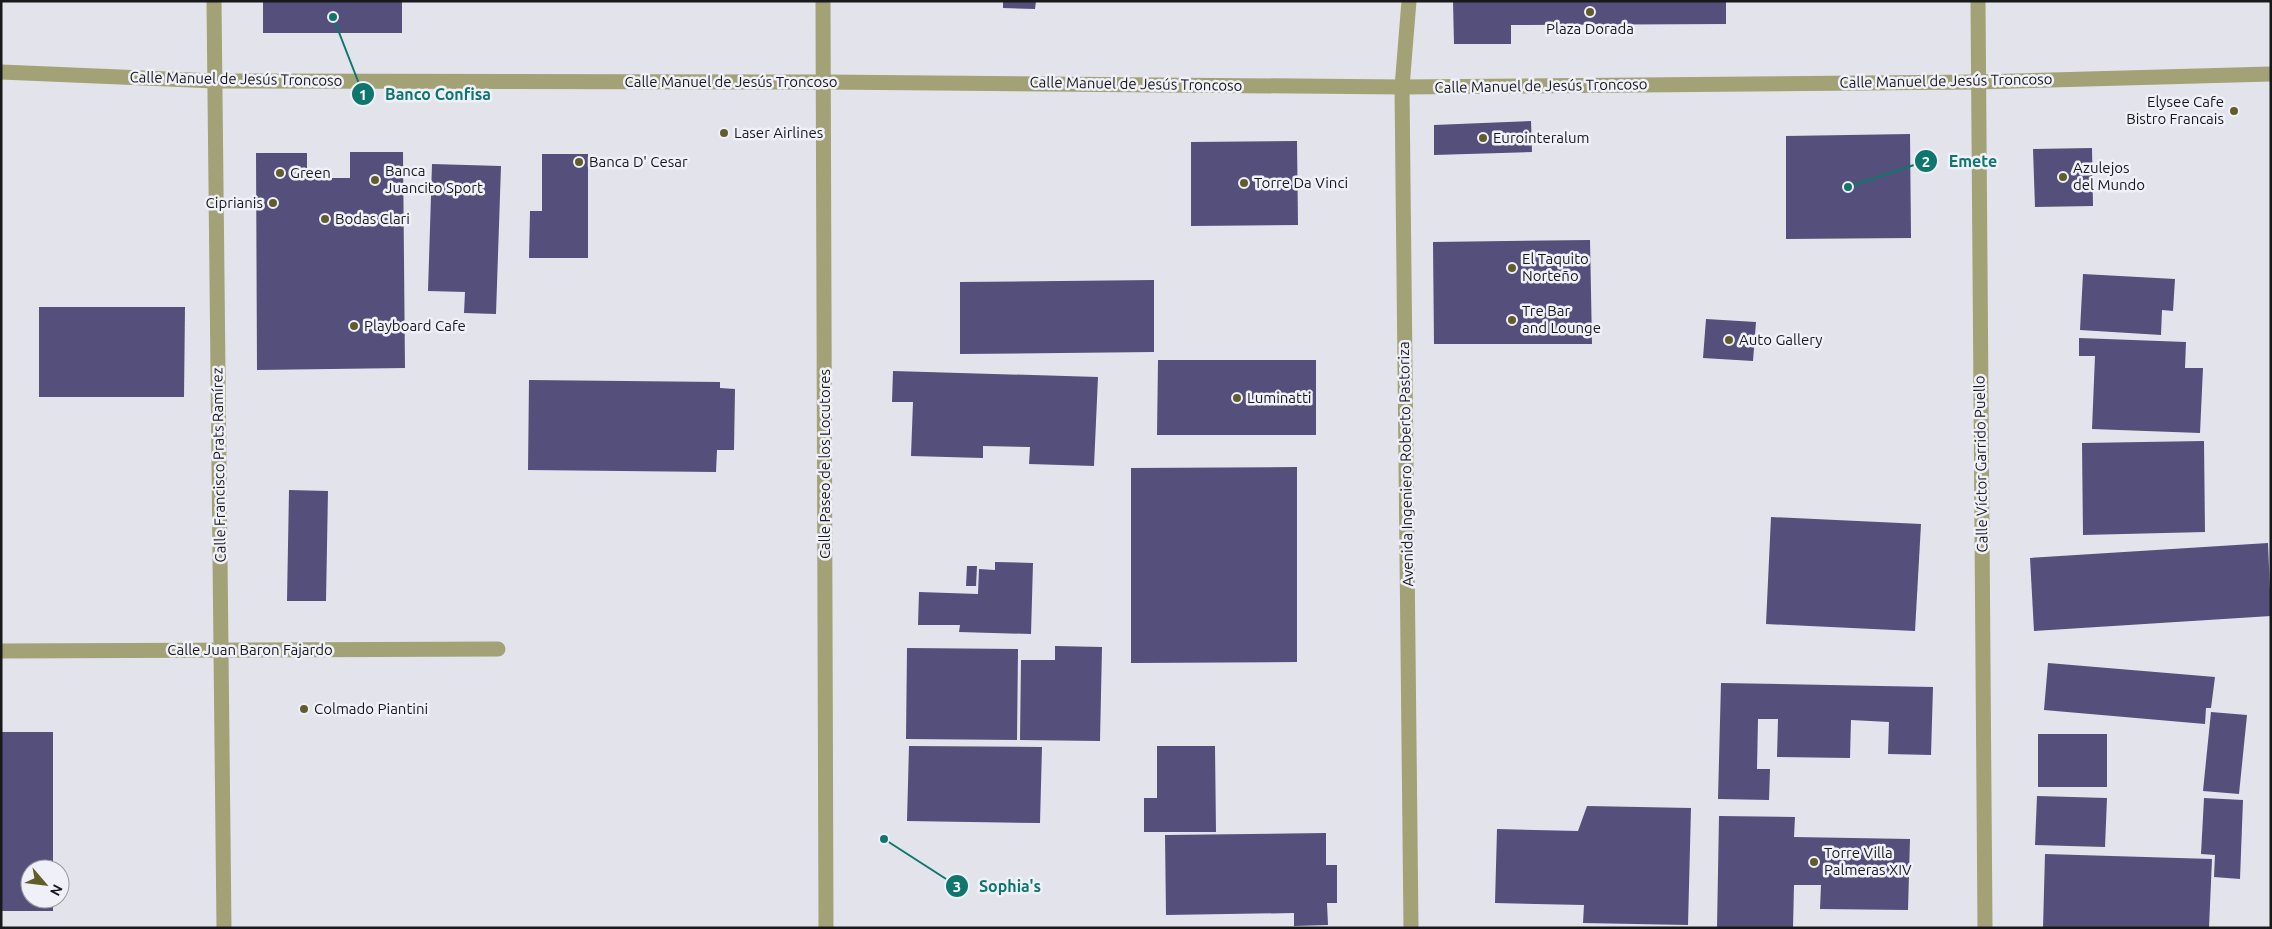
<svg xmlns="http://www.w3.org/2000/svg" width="2272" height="929" viewBox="0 0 2272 929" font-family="Ubuntu,sans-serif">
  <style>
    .building { fill: #554f7c }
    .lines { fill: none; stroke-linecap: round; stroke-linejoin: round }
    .minor { stroke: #a3a176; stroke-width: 15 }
    .poi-dot { fill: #615d2a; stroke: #f0f0f9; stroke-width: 2 }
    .labels { text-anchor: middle; stroke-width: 5; stroke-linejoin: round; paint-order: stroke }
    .poi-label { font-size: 15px; fill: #19191c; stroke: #f0f0f9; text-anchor: start }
    .street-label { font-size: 15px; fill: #19191c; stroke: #f0f0f9 }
    .leader { fill: none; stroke: #0f766e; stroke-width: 2 }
    .callout-dot { fill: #0f766e; stroke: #f0f0f9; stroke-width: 2 }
    .mark-label { font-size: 15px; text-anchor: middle; font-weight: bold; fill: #fff }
    .callout-label { font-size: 16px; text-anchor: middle; font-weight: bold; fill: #0f766e; stroke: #f0f0f9; stroke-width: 5; stroke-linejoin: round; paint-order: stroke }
  </style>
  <rect width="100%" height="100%" fill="#e3e3ec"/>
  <!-- building -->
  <g class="building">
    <rect x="263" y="1" width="139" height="32"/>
    <polygon points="1003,1 1036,1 1035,9 1003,8"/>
    <polygon points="1453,1 1726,1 1726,24 1511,25 1511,44 1454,44"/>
    <polygon points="1531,121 1532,152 1434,155 1434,125"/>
    <polygon points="1910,134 1911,238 1786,239 1786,136"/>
    <polygon points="1297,141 1298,225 1191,226 1191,142"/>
    <polygon points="2092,148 2093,206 2035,207 2033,149"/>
    <polygon points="350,152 403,152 405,368 257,370 256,153 307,153 307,178 350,178"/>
    <polygon points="542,154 588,154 588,258 529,258 530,211 542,211"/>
    <polygon points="432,164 501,166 496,314 464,313 465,292 428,291"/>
    <polygon points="1590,240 1592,344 1434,344 1433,242"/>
    <polygon points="2083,274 2175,279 2173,311 2162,310 2161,335 2080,330"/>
    <polygon points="1154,280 1154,352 960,354 960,282"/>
    <polygon points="39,307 185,307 184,397 39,397"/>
    <polygon points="1706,319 1756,322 1753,361 1703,358"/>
    <polygon points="2079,338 2186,342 2185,368 2203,368 2200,433 2092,429 2095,356 2079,356"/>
    <polygon points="1158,360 1316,360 1316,435 1157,435"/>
    <polygon points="893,371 1098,377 1094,466 1029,464 1030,447 983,446 983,458 911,456 913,402 892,402"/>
    <polygon points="529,380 720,382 720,388 735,389 734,450 717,450 716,472 528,470"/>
    <polygon points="2204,441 2205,532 2083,535 2082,443"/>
    <polygon points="1297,467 1297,662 1131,663 1131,468"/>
    <polygon points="289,490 328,491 326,601 287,601"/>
    <polygon points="1771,517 1921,524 1915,631 1766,624"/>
    <polygon points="2268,543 2271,616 2034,631 2030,558"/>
    <polygon points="995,562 1033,563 1031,634 959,632 960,625 918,625 919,592 978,594 979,569 995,570"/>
    <polygon points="967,566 977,566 976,586 966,586"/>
    <polygon points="1055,646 1102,647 1100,741 1020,740 1021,660 1055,660"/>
    <polygon points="907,648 1018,649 1017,740 906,739"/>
    <polygon points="2048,663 2215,677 2211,708 2206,708 2205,724 2044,710"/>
    <polygon points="1721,683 1933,687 1931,755 1888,754 1889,722 1851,720 1850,758 1777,757 1778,719 1758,719 1757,769 1770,769 1769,800 1718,799"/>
    <polygon points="2211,712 2247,715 2239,794 2203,791"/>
    <polygon points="1,732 53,732 53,869 30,869 30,899 53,899 53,911 1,911"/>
    <rect x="2038" y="734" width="69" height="53"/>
    <polygon points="909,746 1042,747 1040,823 907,821"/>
    <polygon points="1157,746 1215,746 1216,832 1144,832 1144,798 1157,798"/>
    <polygon points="2037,796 2107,798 2105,847 2035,845"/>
    <polygon points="2204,798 2243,800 2240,879 2214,877 2215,855 2201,854"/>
    <polygon points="1587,806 1691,808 1688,925 1583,923 1584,905 1495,903 1497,829 1578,831"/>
    <polygon points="1719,816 1795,817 1794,837 1910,839 1908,910 1820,909 1821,885 1794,885 1793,928 1717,928"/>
    <polygon points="1326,833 1326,865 1337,865 1337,903 1327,903 1328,925 1294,926 1294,913 1166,915 1165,835"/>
    <polygon points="2045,854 2212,859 2209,928 2043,928"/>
  </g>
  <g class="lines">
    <!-- minor -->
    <g class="minor">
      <polyline points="214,1 224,928"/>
      <polyline points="823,1 826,928"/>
      <polyline points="1409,1 1402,87 1411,928"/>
      <polyline points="1978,1 1985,928"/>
      <polyline points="1,72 215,81 824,82 1402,87 1977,82 2271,74"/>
      <polyline points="1,651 498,649"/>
    </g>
  </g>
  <!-- markers -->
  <g class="poi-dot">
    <circle cx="1590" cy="12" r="5"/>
    <circle cx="2234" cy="111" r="5"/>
    <circle cx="724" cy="133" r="5"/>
    <circle cx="1483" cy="138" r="5"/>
    <circle cx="579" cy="162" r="5"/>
    <circle cx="280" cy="173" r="5"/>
    <circle cx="2063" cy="177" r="5"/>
    <circle cx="375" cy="180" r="5"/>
    <circle cx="1244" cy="183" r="5"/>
    <circle cx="273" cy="203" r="5"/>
    <circle cx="325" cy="219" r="5"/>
    <circle cx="1512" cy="268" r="5"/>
    <circle cx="1512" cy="320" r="5"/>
    <circle cx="354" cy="326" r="5"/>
    <circle cx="1729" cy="340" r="5"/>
    <circle cx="1237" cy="398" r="5"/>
    <circle cx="304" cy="709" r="5"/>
    <circle cx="1814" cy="862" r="5"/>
  </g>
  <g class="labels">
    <!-- poi labels -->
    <g class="poi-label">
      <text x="1590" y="34" text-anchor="middle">Plaza Dorada</text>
      <text x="2224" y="107" text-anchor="end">Elysee Cafe<tspan x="2224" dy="17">Bistro Francais</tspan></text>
      <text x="734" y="138">Laser Airlines</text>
      <text x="1493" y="143">Eurointeralum</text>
      <text x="589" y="167">Banca D' Cesar</text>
      <text x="2073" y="173">Azulejos<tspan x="2073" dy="17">del Mundo</tspan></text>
      <text x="385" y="176">Banca<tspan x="385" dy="17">Juancito Sport</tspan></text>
      <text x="290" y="178">Green</text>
      <text x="1254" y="188">Torre Da Vinci</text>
      <text x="263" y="208" text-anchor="end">Ciprianis</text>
      <text x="335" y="224">Bodas Clari</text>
      <text x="1522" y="264">El Taquito<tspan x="1522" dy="17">Norteño</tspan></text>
      <text x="1522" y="316">Tre Bar<tspan x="1522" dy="17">and Lounge</tspan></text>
      <text x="364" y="331">Playboard Cafe</text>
      <text x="1739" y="345">Auto Gallery</text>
      <text x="1247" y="403">Luminatti</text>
      <text x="314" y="714">Colmado Piantini</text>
      <text x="1824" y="858">Torre Villa<tspan x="1824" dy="17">Palmeras XIV</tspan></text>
    </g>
    <!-- street labels -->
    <g class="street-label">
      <text transform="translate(236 79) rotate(1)" y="5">Calle Manuel de Jesús Troncoso</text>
      <text transform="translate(1946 81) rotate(-1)" y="5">Calle Manuel de Jesús Troncoso</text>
      <text x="731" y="87">Calle Manuel de Jesús Troncoso</text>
      <text transform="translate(1136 84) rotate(1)" y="5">Calle Manuel de Jesús Troncoso</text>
      <text transform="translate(1541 86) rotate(-1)" y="5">Calle Manuel de Jesús Troncoso</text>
      <text transform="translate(825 464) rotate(-90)" y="5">Calle Paseo de los Locutores</text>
      <text transform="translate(1406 464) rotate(-91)" y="5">Avenida Ingeniero Roberto Pastoriza</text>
      <text transform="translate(1981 464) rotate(-91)" y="5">Calle Víctor Garrido Puello</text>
      <text transform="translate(219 465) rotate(-91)" y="5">Calle Francisco Prats Ramírez</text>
      <text x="250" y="655">Calle Juan Baron Fajardo</text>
    </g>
  </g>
  <!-- callouts -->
  <path class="leader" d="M333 17L363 94M1848 187L1926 161M884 839L957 886"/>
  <g class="callout-dot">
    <circle cx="333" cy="17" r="5"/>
    <circle cx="1848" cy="187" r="5"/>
    <circle cx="884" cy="839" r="5"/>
    <circle cx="363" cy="94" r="12"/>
    <circle cx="1926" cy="161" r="12"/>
    <circle cx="957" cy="886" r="12"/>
  </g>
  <g class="mark-label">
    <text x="363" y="100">1</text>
    <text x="1926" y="167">2</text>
    <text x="957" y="892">3</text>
  </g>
  <g class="callout-label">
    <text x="438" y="100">Banco Confisa</text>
    <text x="1973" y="167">Emete</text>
    <text x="1010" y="892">Sophia's</text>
  </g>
  <!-- border -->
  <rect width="2272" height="929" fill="none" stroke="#19191c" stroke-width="5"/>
  <!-- north arrow -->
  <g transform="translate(45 884) rotate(118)"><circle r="24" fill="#f0f0f9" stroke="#9a9aa1"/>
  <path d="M0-4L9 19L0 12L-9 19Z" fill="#615d2a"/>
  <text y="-8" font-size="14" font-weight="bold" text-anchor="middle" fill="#19191c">N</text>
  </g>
</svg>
